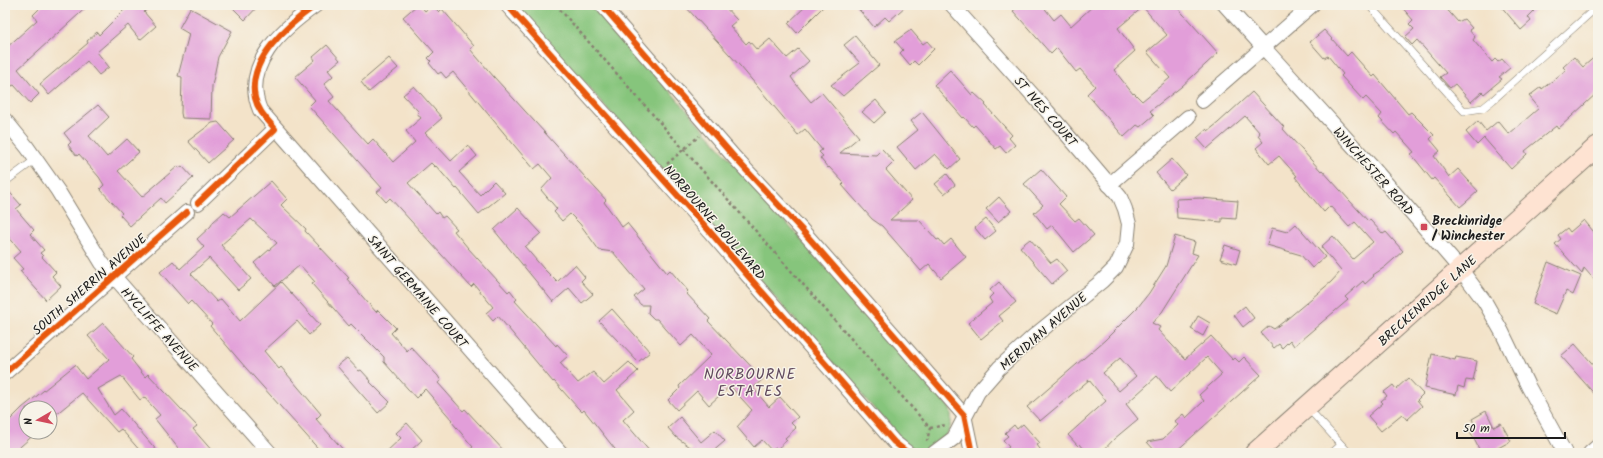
<svg xmlns="http://www.w3.org/2000/svg" width="1603" height="458" viewBox="0 0 1603 458" font-family="Kalam,sans-serif">
  <style>
    .green { fill: #86c57c; stroke: #51704c }
    .building { fill: #e29ed9; fill-rule: evenodd }
    .lines { fill: none; stroke-linecap: round; stroke-linejoin: round }
    .lane-casing { stroke: #888072; stroke-width: 8 }
    .street-casing { stroke: #888072; stroke-width: 16 }
    .secondary-casing { stroke: #888072; stroke-width: 22 }
    .path { stroke: #888072; stroke-width: 2.5; stroke-dasharray: 3 3; stroke-linecap: butt }
    .lane { stroke: #fff; stroke-width: 7 }
    .street { stroke: #fff; stroke-width: 14 }
    .secondary { stroke: #fee3d2; stroke-width: 20 }
    .cycleway-casing { stroke: #f7f3e8; stroke-width: 8 }
    .cycleway { stroke: #e8590c; stroke-width: 6 }
    .poi-dot { fill: #d1495b; stroke: #f7f3e8; stroke-width: 1.5 }
    .labels { text-anchor: middle; stroke-width: 3; stroke-linejoin: round; paint-order: stroke }
    .street-label { font-size: 13px; fill: #1c1c1c; stroke: #f7f3e8 }
    .poi-label { font-size: 13px; font-weight: bold; fill: #1c1c1c; stroke: #f7f3e8; text-anchor: start }
    .quarter-label { font-size: 15px; letter-spacing: 1px; fill: #614a5e; stroke: #f7f3e8 }
  </style>
  <rect width="100%" height="100%" fill="#f7f3e8"/>
  <filter id="ink" filterUnits="userSpaceOnUse"><feTurbulence type="fractalNoise" baseFrequency=".025" numOctaves="2"/><feDisplacementMap in="SourceGraphic" scale="8" xChannelSelector="R" yChannelSelector="G"/><feConvolveMatrix kernelMatrix="1 2 1 2 8 2 1 2 1" color-interpolation-filters="sRGB"/></filter>
  <filter id="wash" filterUnits="userSpaceOnUse"><feTurbulence type="fractalNoise" baseFrequency=".012" numOctaves="4" result="noise"/><feDisplacementMap in="SourceGraphic" scale="16" xChannelSelector="R" yChannelSelector="G"/><feGaussianBlur stdDeviation="0.9" result="paint"/><feColorMatrix in="noise" values="0 0 0 0 0 0 0 0 0 0 0 0 0 0 0 0 0 1.4 0 .05"/><feComposite in="paint" operator="in"/></filter>
  <g filter="url(#wash)">
    <rect width="100%" height="100%" fill="#f3e3c9"/>
    <!-- green -->
    <path class="green" d="M515,5H594L949,407C957,424 943,451 923,450C914,450 907,444 901,439Z"/>
    <g id="blocks">
      <!-- building -->
      <g class="building">
        <polygon points="43,5 89,5 18,69 39,94 30,103 14,85 12,86 7,79 5,81 5,49 37,20 33,15"/>
        <polygon points="129,5 152,5 144,12 156,26 140,40 128,25 97,52 109,67 99,75 87,61 49,95 40,84 88,43 87,41 97,32 99,35"/>
        <polygon points="230,5 259,5 245,20"/>
        <polygon points="417,5 420,5 425,11 432,5 439,12 442,9 474,46 470,49 494,77 606,200 604,202 622,227 627,223 667,273 670,270 688,291 686,293 710,319 708,321 763,379 753,388 769,407 780,397 798,417 791,423 796,428 785,438 787,440 777,449 775,448 772,451 762,440 754,447 737,427 752,410 730,386 709,405 697,391 677,410 668,400 680,388 679,386 711,355 693,335 681,346 657,319 654,319 648,313 649,305 641,305 634,297 644,289 613,252 599,250 580,224 570,214 562,221 554,212 557,209 541,190 552,178 540,164 534,169 453,72 446,78 441,72 438,74 429,63 431,61 428,58 434,52 403,17"/>
        <polygon points="684,5 723,5 737,20 730,26 746,44 749,41 757,50 770,39 787,58 798,49 809,61 791,77 796,84 811,102 822,93 859,137 840,153 876,155 882,149 894,162 886,170 912,200 890,220 919,220 937,240 939,239 944,245 951,239 966,257 941,278 929,264 921,271 882,226 872,219 842,185 844,183 829,167 828,168 820,158 823,156 819,152 822,150 805,129 798,135 741,67"/>
        <polygon points="807,5 825,5 797,33 788,23"/>
        <polygon points="855,5 907,5 889,21 885,17 874,27"/>
        <path d="M1020,5H1042L1054,20L1061,14L1071,26L1094,5H1175L1218,53L1181,87L1150,111L1154,115L1140,127L1137,125L1124,137L1087,94L1095,86L1080,69L1076,72L1057,48L1051,54L1013,11ZM1143,7L1167,35L1147,52L1170,78L1142,101L1134,93L1133,94L1114,70L1135,51L1118,28Z"/>
        <polygon points="1400,5 1443,5 1458,22 1464,19 1472,28 1469,30 1475,37 1473,40 1492,62 1495,59 1498,62 1502,59 1510,68 1499,77 1502,79 1484,94 1482,92 1471,102 1455,84 1450,88 1440,77 1446,73 1417,40 1412,45 1405,37 1414,29 1409,24 1413,20"/>
        <polygon points="1500,5 1529,5 1534,11 1528,17 1531,21 1521,30"/>
        <polygon points="190,8 232,31 218,57 212,86 211,119 182,118 181,113 182,77 178,76 189,34 179,28"/>
        <polygon points="911,30 923,44 927,41 934,49 918,65 914,61 910,65 900,53 903,50 895,41"/>
        <polygon points="1324,30 1347,56 1351,52 1373,77 1375,75 1408,114 1411,112 1434,135 1430,139 1440,151 1434,156 1449,177 1458,169 1478,191 1466,202 1460,207 1434,178 1432,180 1411,154 1414,152 1396,132 1394,134 1379,118 1382,114 1366,97 1363,100 1341,76 1343,74 1328,56 1324,58 1310,42"/>
        <polygon points="855,36 879,65 843,96 831,85 860,63 844,45"/>
        <polygon points="327,45 340,60 328,70 333,76 324,84 334,97 329,101 368,144 373,139 393,162 415,142 406,131 421,118 417,113 419,112 403,95 414,86 442,118 425,133 451,161 468,145 477,156 459,172 480,195 494,181 505,193 479,214 457,188 456,189 436,166 435,167 431,163 408,183 436,214 438,212 442,218 445,216 457,229 454,231 468,248 508,292 510,290 517,299 515,301 556,346 557,344 568,356 560,363 578,383 593,372 604,384 629,362 638,371 617,390 634,410 623,420 651,453 618,453 584,410 582,412 577,407 554,381 553,382 498,316 493,321 486,313 493,307 474,284 471,287 390,198 386,202 377,192 382,188 309,106 315,100 295,77 315,60 313,57"/>
        <polygon points="1598,54 1598,92 1558,129 1556,126 1525,151 1527,154 1511,169 1484,138 1477,145 1466,132 1478,121 1486,131 1498,121 1509,134 1539,108 1529,96 1541,87 1542,89 1566,70 1563,67 1574,57 1583,67"/>
        <polygon points="389,58 398,68 369,92 361,82"/>
        <polygon points="950,70 972,95 974,93 986,104 985,105 1012,135 1009,138 1015,145 1006,153 1000,146 996,149 975,125 973,127 964,117 963,118 934,85"/>
        <polygon points="1252,92 1284,127 1283,129 1321,171 1322,170 1368,221 1370,220 1383,234 1386,232 1403,251 1385,267 1373,275 1374,276 1365,284 1363,281 1345,297 1348,300 1294,346 1290,340 1282,348 1279,344 1274,348 1261,333 1269,326 1274,329 1287,319 1331,282 1341,271 1321,247 1333,236 1353,259 1373,242 1355,222 1349,227 1330,206 1324,212 1295,177 1297,176 1279,156 1269,164 1256,148 1263,142 1258,136 1260,133 1245,116 1207,149 1197,138 1207,129 1208,131 1218,123"/>
        <polygon points="876,100 886,112 874,123 862,112"/>
        <polygon points="98,105 109,117 89,136 107,157 127,139 139,152 118,171 142,197 178,166 179,168 182,166 193,178 165,203 161,198 130,226 120,215 122,213 100,189 104,185 99,177 79,154 77,156 68,145 71,142 64,133"/>
        <polygon points="922,112 960,159 949,169 935,154 916,170 897,147 918,130 911,121"/>
        <polygon points="218,122 234,140 208,163 188,141 212,123"/>
        <polygon points="1172,159 1186,175 1170,189 1156,173"/>
        <polygon points="1041,169 1066,197 1059,204 1075,221 1079,218 1094,235 1074,252 1052,225 1047,229 1034,213 1043,205 1024,184"/>
        <polygon points="947,174 955,185 944,194 935,184"/>
        <polygon points="271,181 287,199 281,205 306,229 305,231 349,278 347,279 376,312 378,310 396,328 391,333 407,351 411,347 438,376 441,381 438,383 463,411 465,409 506,453 466,453 473,447 451,421 452,420 425,389 416,398 384,362 384,357 351,324 349,326 312,284 315,282 300,265 275,286 254,263 277,243 251,219 221,245 251,279 238,290 209,258 191,274 217,302 221,299 240,321 281,282 320,325 309,335 297,321 264,351 279,369 281,367 321,414 316,419 346,453 322,453 246,368 210,326 212,324 191,301 188,304 180,295 160,272 173,261 180,269 204,247 197,239 211,226 213,222 224,212 230,217"/>
        <polygon points="5,187 21,205 16,209 34,230 30,234 44,250 40,253 43,256 42,257 56,272 52,276 61,286 46,300 20,271 23,269 13,258 21,251 5,233"/>
        <polygon points="999,197 1011,211 998,222 986,209"/>
        <polygon points="1200,198 1238,201 1236,219 1222,218 1222,222 1177,218 1176,199"/>
        <polygon points="518,208 541,233 525,247 543,268 557,282 575,265 585,277 581,281 593,294 582,303 569,288 553,302 494,230"/>
        <polygon points="986,219 996,231 985,240 975,228"/>
        <polygon points="1584,220 1598,237 1598,284 1584,268 1582,274 1555,244 1561,239 1558,235 1567,228 1570,232"/>
        <polygon points="1296,224 1325,257 1312,268 1301,255 1267,245 1272,228 1287,232"/>
        <path d="M1175,236L1195,242L1192,253L1198,255L1162,312L1152,323L1160,327L1158,330L1185,359L1211,336L1233,360L1235,358L1239,362L1244,357L1261,375L1174,453H1157L1147,442L1163,439L1178,425L1175,421L1183,414L1186,418L1204,401L1199,395L1222,374L1207,357L1170,392L1157,376L1126,404L1138,419L1114,439L1101,453H1087L1080,444L1078,446L1068,435L1106,401L1089,380L1040,421L1027,407L1105,340L1138,307L1149,293L1166,266ZM1120,358L1136,376L1119,391L1103,373Z"/>
        <polygon points="1030,239 1051,263 1057,259 1067,271 1052,284 1020,247"/>
        <polygon points="1225,245 1240,250 1236,264 1220,259"/>
        <polygon points="1548,262 1581,276 1573,295 1566,291 1556,314 1533,304"/>
        <polygon points="999,282 1016,302 999,316 1003,321 981,339 968,323 992,303 989,298 993,294 990,290"/>
        <polygon points="1245,306 1254,318 1243,327 1234,315"/>
        <polygon points="612,309 650,352 638,362 599,321"/>
        <polygon points="1198,316 1210,323 1203,336 1191,329"/>
        <polygon points="103,323 133,357 131,359 145,377 148,374 197,426 193,429 214,453 182,453 155,419 160,415 144,397 140,400 121,376 98,389 114,415 121,409 159,453 142,453 121,429 117,432 82,393 55,415 50,408 26,408 26,432 37,432 13,453 5,453 5,425 22,408 75,365 86,379 109,359 88,336"/>
        <polygon points="1575,344 1598,370 1598,398 1561,356"/>
        <polygon points="1432,354 1455,360 1456,357 1477,361 1473,381 1466,380 1464,388 1458,386 1456,395 1425,388"/>
        <polygon points="347,358 359,371 361,370 371,381 370,382 390,402 378,413 337,366"/>
        <polygon points="1408,378 1423,394 1417,400 1422,406 1407,420 1402,414 1381,431 1368,416 1383,403 1381,401 1387,396 1384,392 1393,385 1396,389"/>
        <polygon points="1486,411 1494,427 1501,423 1511,441 1489,453 1481,453 1468,427 1474,423 1472,419"/>
        <polygon points="680,417 701,442 715,430 725,441 711,453 688,453 693,449 676,437 668,428"/>
        <polygon points="407,423 422,440 408,453 385,453 401,438 396,433"/>
        <polygon points="1023,424 1040,443 1037,445 1043,453 1002,453 1009,447 1003,440 1008,436 1005,433 1014,425 1017,429"/>
      </g>
    </g>
  </g>
  <g filter="url(#ink)">
    <use href="#blocks" fill-opacity="0" stroke="#888072" stroke-width="1"/>
    <g class="lines">
      <!-- lane casing -->
      <g class="lane-casing">
        <g id="lane">
          <polyline points="1369,5 1464,111 1483,108 1493,100 1598,6"/>
          <polyline points="5,182 36,159"/>
          <polyline points="1307,407 1349,453"/>
          <polyline points="1332,453 1341,445"/>
        </g>
      </g>
      <!-- street casing -->
      <g class="street-casing">
        <g id="street">
          <path d="M316,5C282,29 241,65 260,110L561,453"/>
          <polyline points="507,5 705,226 749,277 894,442 908,453"/>
          <polyline points="602,5 735,158 801,229 964,415 972,453"/>
          <polyline points="1225,5 1374,169 1461,270 1485,302 1502,332 1528,386 1565,453"/>
          <polyline points="1202,101 1312,5"/>
          <polyline points="5,120 27,147 58,191 102,263 270,453"/>
          <polyline points="1109,185 1188,117"/>
          <polyline points="198,203 275,129"/>
          <polyline points="5,373 187,212"/>
          <polyline points="934,453 954,438 978,392 999,368 1034,336 1102,281 1116,267 1127,244 1129,224 1125,209 1120,197 1047,111 952,5"/>
          <polyline points="1590,453 1598,446"/>
        </g>
      </g>
      <!-- secondary casing -->
      <g class="secondary-casing">
        <polyline id="secondary" points="1255,453 1598,146"/>
      </g>
      <!-- path -->
      <g class="path">
        <polyline points="556,5 930,428 927,441"/>
        <polyline points="667,164 699,136"/>
        <polyline points="930,428 946,425"/>
      </g>
      <!-- lane -->
      <use href="#lane" class="lane"/>
      <!-- street -->
      <use href="#street" class="street"/>
      <!-- secondary -->
      <use href="#secondary" class="secondary"/>
      <!-- cycleway casing -->
      <g class="cycleway-casing">
        <g id="cycleway">
          <polyline points="507,5 705,226 749,277 894,442 908,453"/>
          <polyline points="602,5 735,158 801,229 964,415 972,453"/>
          <path d="M198,203L275,129C268,120 258,111 255,98C246,60 289,24 316,5"/>
          <polyline points="5,373 187,212"/>
        </g>
      </g>
      <!-- cycleway -->
      <use href="#cycleway" class="cycleway"/>
    </g>
  </g>
  <!-- markers -->
  <rect class="poi-dot" x="1420" y="223" width="8" height="8" rx="2"/>
  <g class="labels">
    <!-- street labels -->
    <g class="street-label">
      <text transform="translate(1046 111) rotate(49)" y="5">ST IVES COURT</text>
      <text transform="translate(1374 171) rotate(48)" y="5">WINCHESTER ROAD</text>
      <text transform="translate(715 222) rotate(49)" y="5">NORBOURNE BOULEVARD</text>
      <text transform="translate(89 284) rotate(-41)" y="5">SOUTH SHERRIN AVENUE</text>
      <text transform="translate(418 291) rotate(49)" y="5">SAINT GERMAINE COURT</text>
      <text transform="translate(1427 300) rotate(-42)" y="5">BRECKENRIDGE LANE</text>
      <text transform="translate(160 329) rotate(48)" y="5">HYCLIFFE AVENUE</text>
      <text transform="translate(1043 331) rotate(-41)" y="5">MERIDIAN AVENUE</text>
    </g>
    <!-- poi labels -->
    <g class="poi-label">
      <text x="1432" y="225">Breckinridge<tspan x="1432" dy="15">/ Winchester</tspan></text>
    </g>
    <!-- quarter labels -->
    <g class="quarter-label">
      <text x="750" y="379">NORBOURNE<tspan x="750" dy="17">ESTATES</tspan></text>
    </g>
  </g>
  <!-- margin -->
  <rect width="1603" height="458" fill="none" stroke="#f7f3e8" stroke-width="20"/>
  <!-- north arrow -->
  <g transform="translate(38 420) rotate(261)"><circle r="19" fill="#f7f3e8" stroke="#9f9d96"/>
  <path d="M0-3L7 15L0 10L-7 15Z" fill="#d1495b"/>
  <text y="-6" font-size="11" font-weight="bold" text-anchor="middle" fill="#1c1c1c">N</text>
  </g>
  <!-- scale -->
  <path d="M1457 432v6h108v-6" fill="none" stroke="#1c1c1c" stroke-width="2"/>
  <text x="1463" y="432" font-size="12" fill="#1c1c1c" stroke="#f7f3e8" stroke-width="3" paint-order="stroke">50 m</text>
</svg>
